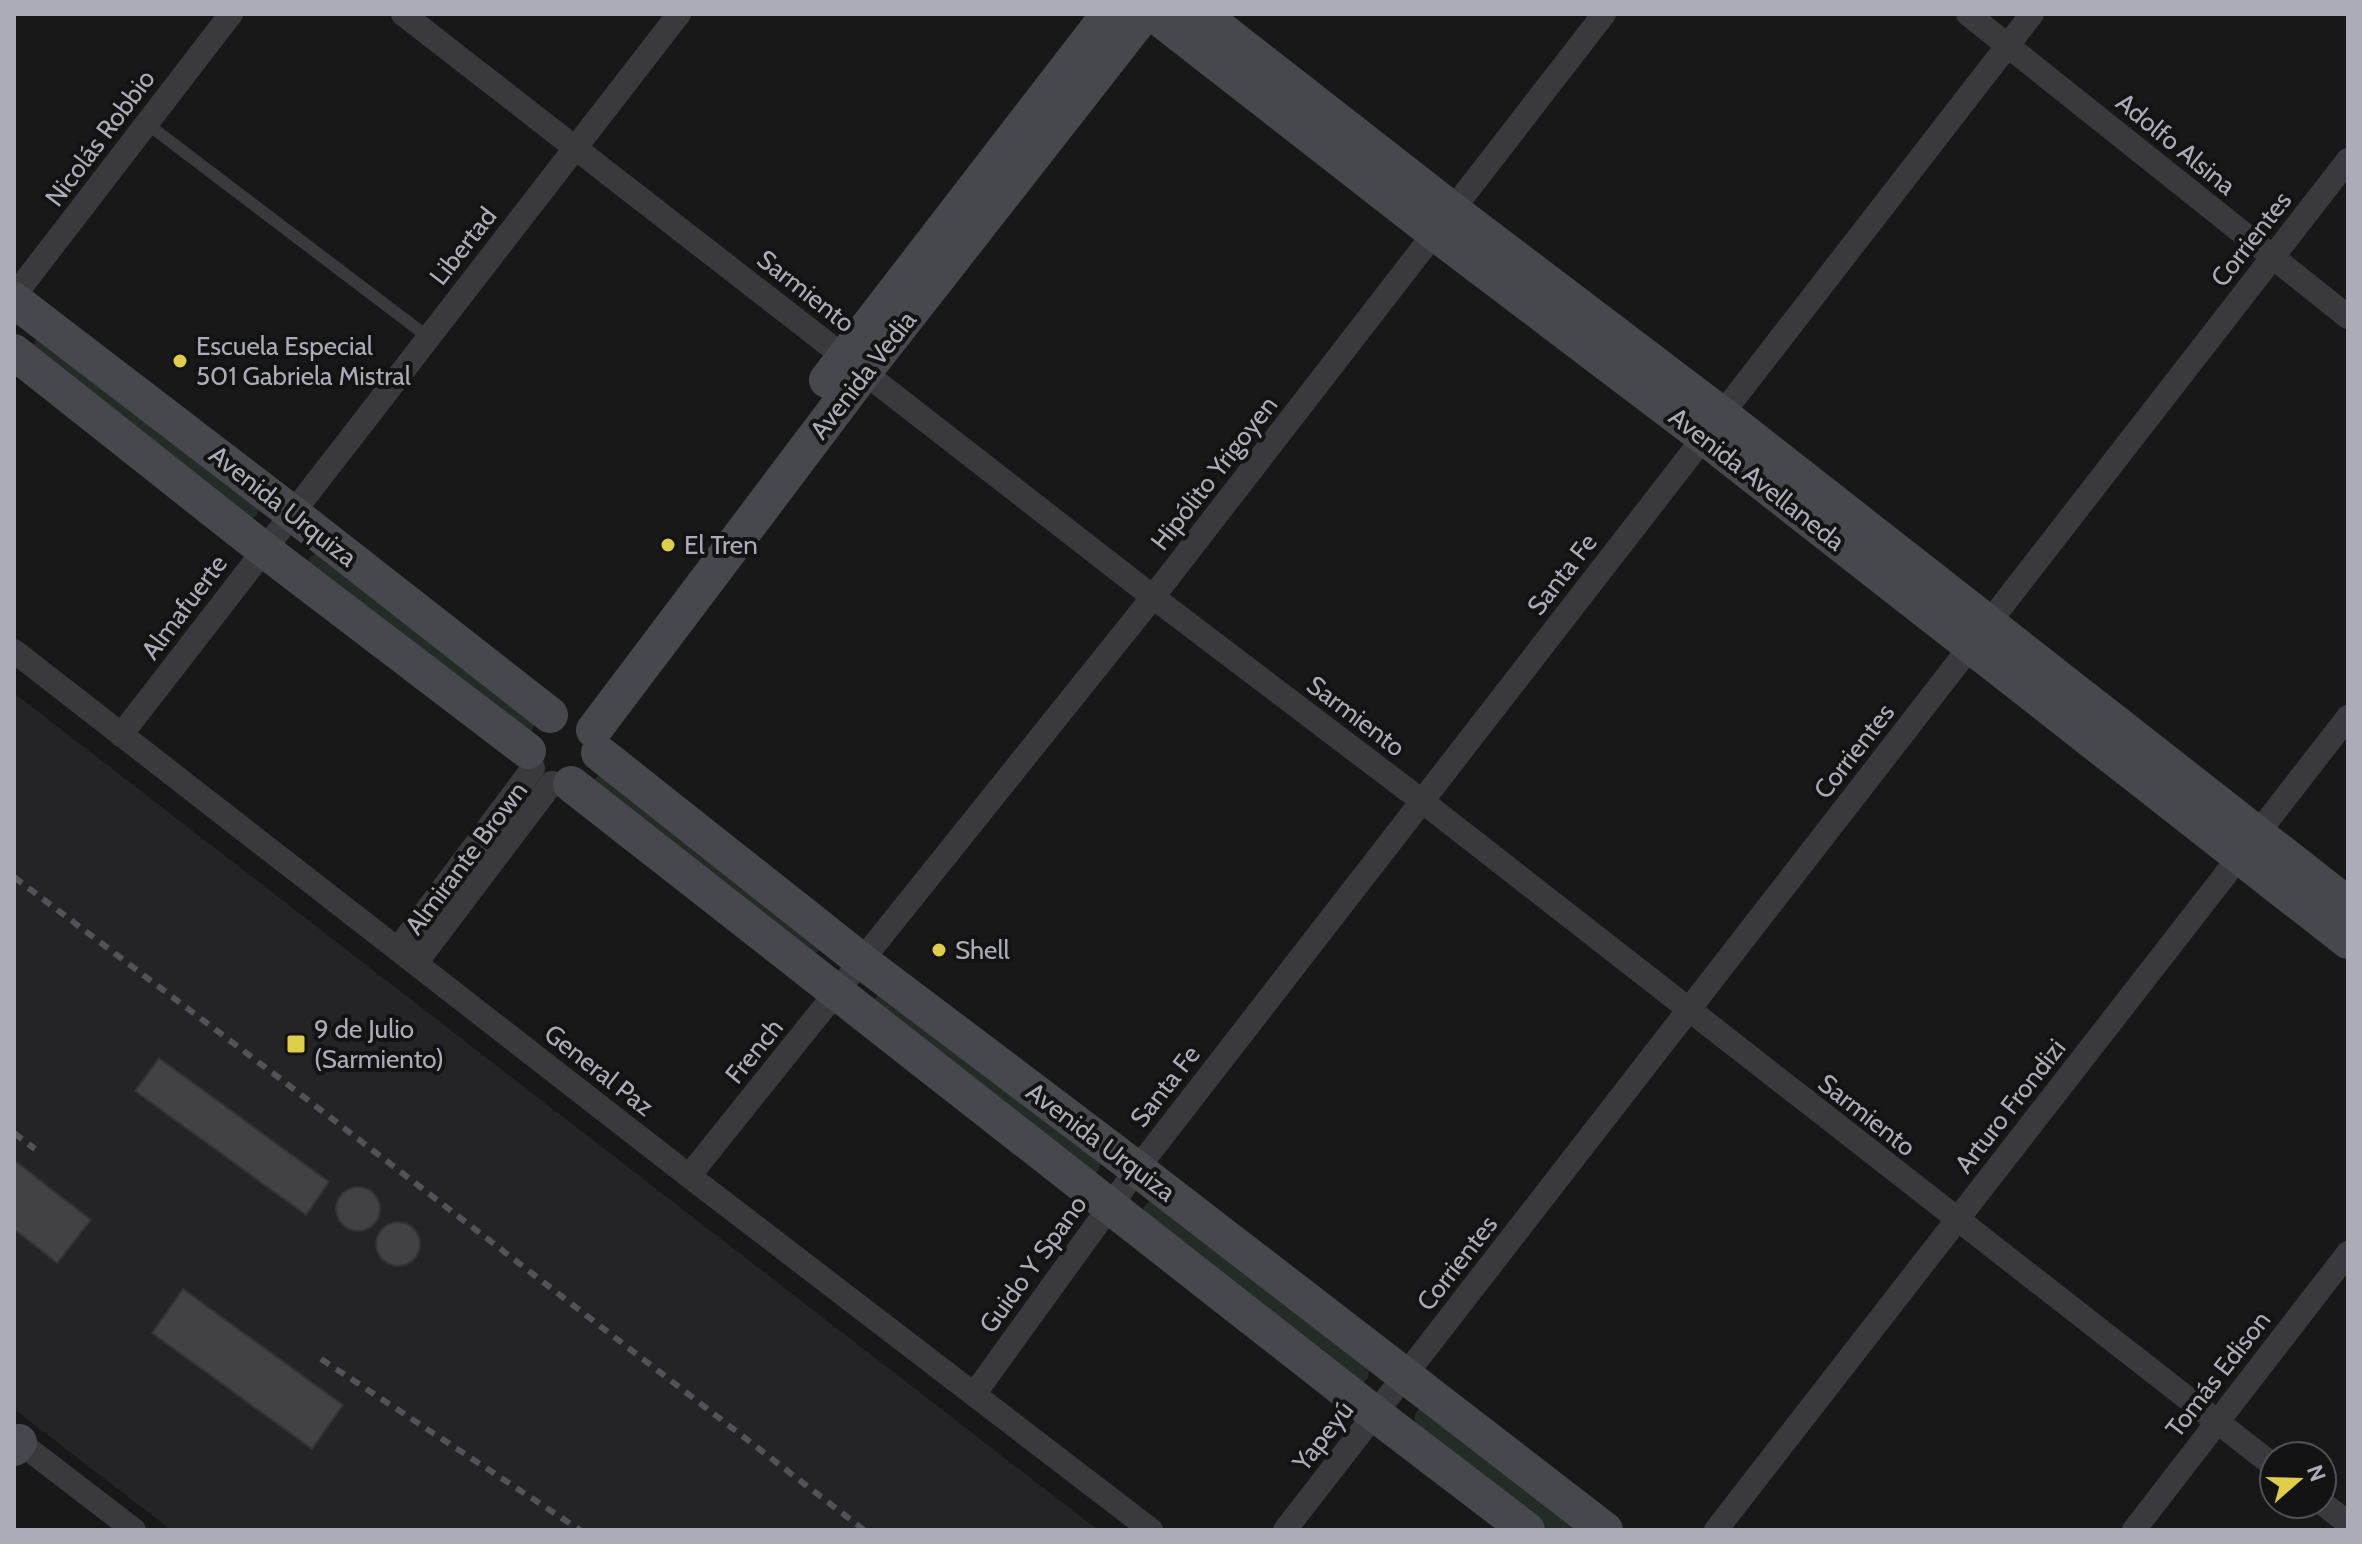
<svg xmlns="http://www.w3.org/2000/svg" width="2362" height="1544" viewBox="0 0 2362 1544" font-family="Cabin,sans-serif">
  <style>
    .built { fill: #242426 }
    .grass { fill: #242c27 }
    .building { fill: #424246; stroke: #333235; stroke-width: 2 }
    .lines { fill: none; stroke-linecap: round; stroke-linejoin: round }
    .lane { stroke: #39393e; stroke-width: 12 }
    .street { stroke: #39393e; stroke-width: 24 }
    .secondary { stroke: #47474e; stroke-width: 36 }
    .rail { stroke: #525259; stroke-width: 6; stroke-dasharray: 10 8; stroke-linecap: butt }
    .poi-dot { fill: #dfce4a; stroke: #131314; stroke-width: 3 }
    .labels { text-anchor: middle; stroke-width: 8; stroke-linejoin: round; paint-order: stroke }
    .street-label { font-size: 26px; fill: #abacb8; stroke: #131314 }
    .poi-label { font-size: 26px; fill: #abacb8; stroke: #131314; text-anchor: start }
  </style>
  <rect width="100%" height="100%" fill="#181819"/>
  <!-- built -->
  <polygon class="built" points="14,693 1098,1530 171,1530 14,1409"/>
  <!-- grass -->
  <g class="grass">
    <polygon points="38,337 260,509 256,516 249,519 33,346"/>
    <polygon points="317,553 535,723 531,734 308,564 310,557"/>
    <polygon points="599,774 819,950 813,955 594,780"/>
    <polygon points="879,993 1101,1161 1099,1169 1094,1175 874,999"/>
    <polygon points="1151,1201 1369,1370 1368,1378 1362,1383 1142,1212 1145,1205"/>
    <path d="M1419,1409L1585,1530H1548L1419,1429C1414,1422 1412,1416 1419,1409Z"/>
  </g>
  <!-- building -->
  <g class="building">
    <polygon points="159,1058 329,1182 306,1215 135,1091"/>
    <polygon points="14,1160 91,1220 57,1263 14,1229"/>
    <circle cx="358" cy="1209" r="22"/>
    <circle cx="398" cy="1244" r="22"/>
    <polygon points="183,1289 343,1405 312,1449 152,1333"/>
  </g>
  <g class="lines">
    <!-- lane -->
    <polyline class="lane" points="146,123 428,337"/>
    <!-- street -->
    <g class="street">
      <polyline points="403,14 1153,597 1422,801 2274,1466"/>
      <polyline points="1968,14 2348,317"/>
      <polyline points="14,296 231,14"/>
      <polyline points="14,651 689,1176 1151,1530"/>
      <polyline points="121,735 679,14"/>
      <polyline points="398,949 533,768"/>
      <polyline points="416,963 552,783"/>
      <polyline points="689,1176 1153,597 1604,14"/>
      <polyline points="975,1393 1137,1169 2032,14"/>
      <polyline points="14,1438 134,1530"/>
      <polyline points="2322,1503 2348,1523"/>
      <polyline points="1285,1530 2348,160"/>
      <polyline points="1716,1530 2348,717"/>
      <polyline points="2134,1530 2348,1253"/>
    </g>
    <!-- secondary -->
    <g class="secondary">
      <polyline points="1201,14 1452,210 1721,414 2348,905"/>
      <polyline points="1163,21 1435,233 1704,437 2348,941"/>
      <polyline points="14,300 292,513 550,715"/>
      <polyline points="14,352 263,549 528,751"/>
      <polyline points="827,380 1109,14"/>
      <polyline points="594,730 864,372 1137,23"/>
      <polyline points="599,753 863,962 1137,1169 1605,1530"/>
      <polyline points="571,784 1375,1414 1527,1530"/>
      <polyline points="14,1448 19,1442"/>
    </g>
    <!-- rail -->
    <g class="rail">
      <polyline points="14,877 278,1077 864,1530"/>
      <polyline points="14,1133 35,1149"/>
      <polyline points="321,1359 580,1530"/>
    </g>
  </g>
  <!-- markers -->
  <g class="poi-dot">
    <circle cx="180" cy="361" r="8"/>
    <circle cx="668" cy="545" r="8"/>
    <circle cx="939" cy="950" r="8"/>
    <rect x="286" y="1034" width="20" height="20" rx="4"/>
  </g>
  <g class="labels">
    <!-- street labels -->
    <g class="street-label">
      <text transform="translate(100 138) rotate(-53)" y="9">Nicolás Robbio</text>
      <text transform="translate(2176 144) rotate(39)" y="9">Adolfo Alsina</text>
      <text transform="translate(2251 239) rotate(-52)" y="9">Corrientes</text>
      <text transform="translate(463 246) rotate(-52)" y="9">Libertad</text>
      <text transform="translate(806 291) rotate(38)" y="9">Sarmiento</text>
      <text transform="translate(863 375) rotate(-52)" y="9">Avenida Vedia</text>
      <text transform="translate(1214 473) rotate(-52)" y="9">Hipólito Yrigoyen</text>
      <text transform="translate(1757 479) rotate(38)" y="9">Avenida Avellaneda</text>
      <text transform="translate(283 506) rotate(38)" y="9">Avenida Urquiza</text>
      <text transform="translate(1562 574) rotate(-52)" y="9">Santa Fe</text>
      <text transform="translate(184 607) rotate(-53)" y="9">Almafuerte</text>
      <text transform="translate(1356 716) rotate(37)" y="9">Sarmiento</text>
      <text transform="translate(1854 751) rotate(-52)" y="9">Corrientes</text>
      <text transform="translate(466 858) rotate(-53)" y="9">Almirante Brown</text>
      <text transform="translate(754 1051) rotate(-51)" y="9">French</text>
      <text transform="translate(599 1070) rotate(38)" y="9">General Paz</text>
      <text transform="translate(1165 1086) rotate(-52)" y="9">Santa Fe</text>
      <text transform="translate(2010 1106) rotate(-52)" y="9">Arturo Frondizi</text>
      <text transform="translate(1867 1115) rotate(38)" y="9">Sarmiento</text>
      <text transform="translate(1101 1142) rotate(37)" y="9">Avenida Urquiza</text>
      <text transform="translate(1457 1263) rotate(-52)" y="9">Corrientes</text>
      <text transform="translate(1033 1264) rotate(-54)" y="9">Guido Y Spano</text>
      <text transform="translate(2218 1374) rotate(-52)" y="9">Tomás Edison</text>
      <text transform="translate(1323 1436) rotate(-52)" y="9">Yapeyú</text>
    </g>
    <!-- poi labels -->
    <g class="poi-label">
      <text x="196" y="355">Escuela Especial<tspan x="196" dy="30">501 Gabriela Mistral</tspan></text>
      <text x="684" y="554">El Tren</text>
      <text x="955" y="959">Shell</text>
      <text x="314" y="1038">9 de Julio<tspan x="314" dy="30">(Sarmiento)</tspan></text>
    </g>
  </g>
  <!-- border -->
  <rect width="2362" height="1544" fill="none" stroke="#abacb8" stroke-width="32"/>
  <!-- north arrow -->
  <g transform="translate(2298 1480) rotate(70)"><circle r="38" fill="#131314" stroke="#505056" stroke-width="2"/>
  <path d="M0-6L14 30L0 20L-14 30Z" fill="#dfce4a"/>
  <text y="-12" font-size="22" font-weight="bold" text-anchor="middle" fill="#abacb8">N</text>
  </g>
</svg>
